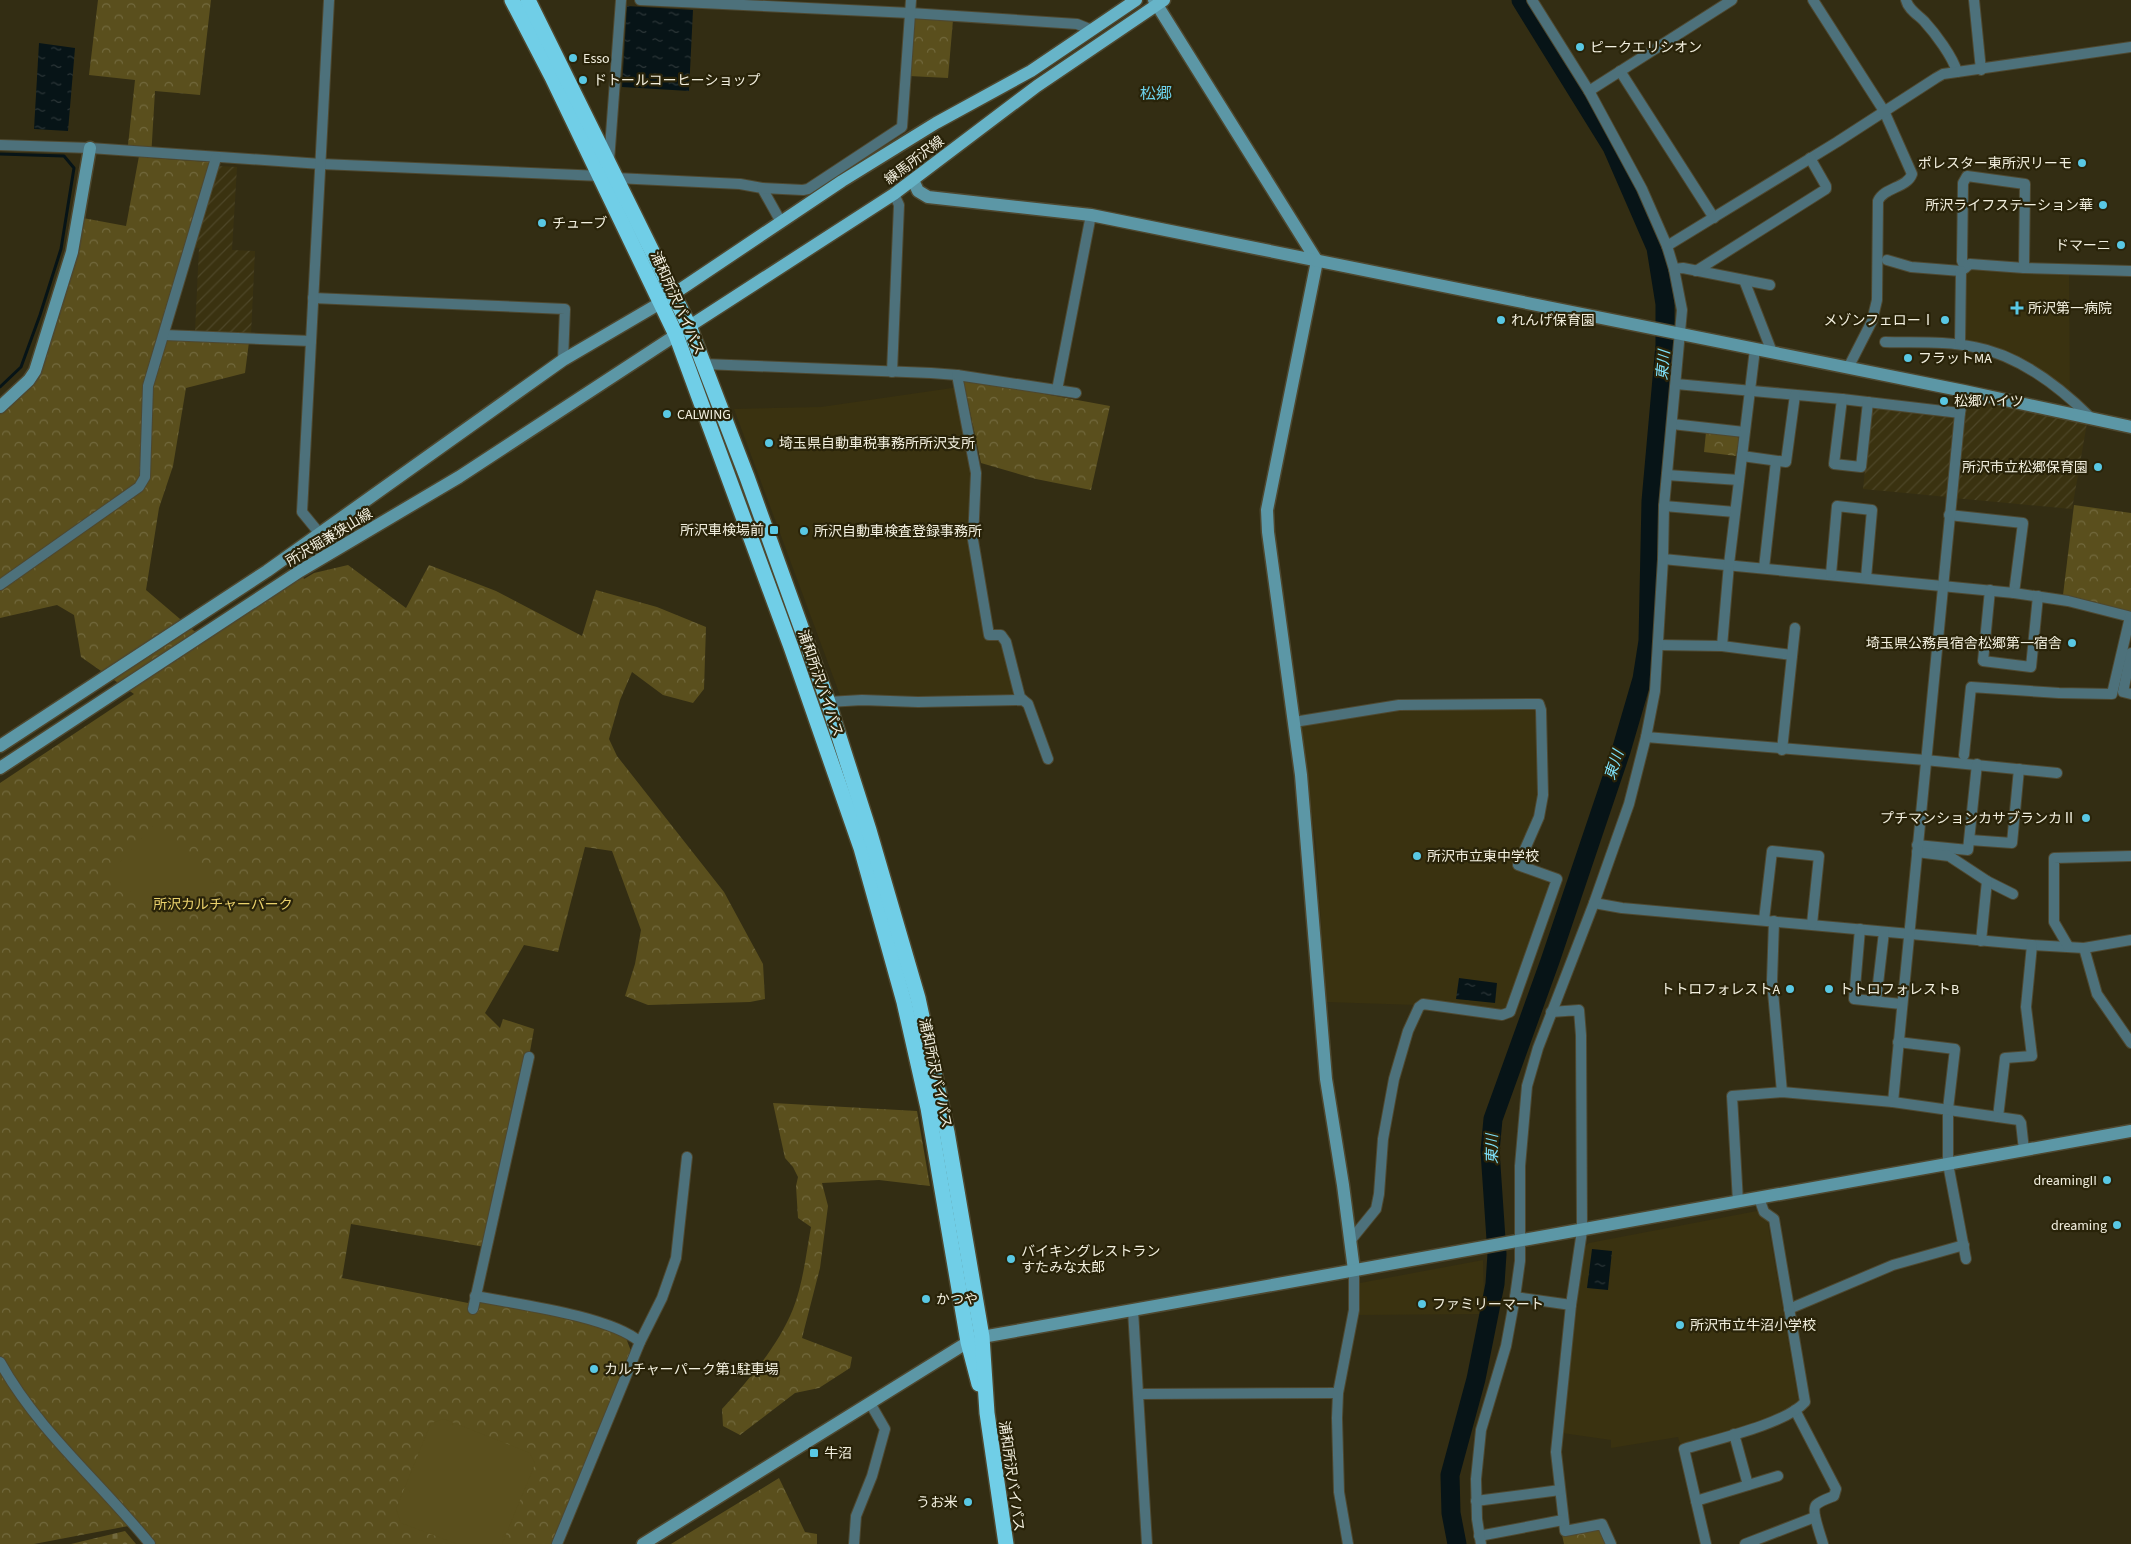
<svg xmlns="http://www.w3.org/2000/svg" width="2131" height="1544" viewBox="0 0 2131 1544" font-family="'Source Sans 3','Noto Sans JP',sans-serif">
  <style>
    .built { fill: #3a3210 }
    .industrial { fill: url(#industrial-furrows) }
    .forest { fill: url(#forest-crowns) }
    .cemetery { fill: url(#cemetery-stones) }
    .pitch { fill: #5a4f1d }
    .water { fill: url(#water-ripples) }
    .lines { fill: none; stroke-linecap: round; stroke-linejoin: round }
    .stream { stroke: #071417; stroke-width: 3 }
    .river { stroke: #071417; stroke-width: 19 }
    .street-casing { stroke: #4e4830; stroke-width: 12 }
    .secondary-casing { stroke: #4e4830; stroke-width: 15 }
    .primary-casing { stroke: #4e4830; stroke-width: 15 }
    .highway-casing { stroke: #4e4830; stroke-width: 18 }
    .street { stroke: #4d717b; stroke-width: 10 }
    .secondary { stroke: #5c97a6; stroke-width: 12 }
    .primary { stroke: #67b4c8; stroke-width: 12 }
    .highway { stroke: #70cee7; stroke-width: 15 }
    .poi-dot { fill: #59c8e4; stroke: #292309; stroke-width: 2 }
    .labels { text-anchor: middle; stroke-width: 4.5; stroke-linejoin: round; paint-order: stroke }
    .poi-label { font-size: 14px; fill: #f2efdf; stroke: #292309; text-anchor: start }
    .street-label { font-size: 14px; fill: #f2efdf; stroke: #292309 }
    .park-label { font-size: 14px; fill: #ebd26c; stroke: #292309 }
    .water-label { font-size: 15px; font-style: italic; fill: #7ee2fc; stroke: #292309 }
    .quarter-label { font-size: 16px; fill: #6dd1eb; stroke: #292309 }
  </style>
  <defs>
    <pattern id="industrial-furrows" width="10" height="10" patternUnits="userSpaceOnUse" patternTransform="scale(1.25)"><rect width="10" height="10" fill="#3a3210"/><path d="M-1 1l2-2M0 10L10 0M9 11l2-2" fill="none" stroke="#4d4627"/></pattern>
    <pattern id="forest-crowns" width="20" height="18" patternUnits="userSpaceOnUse" patternTransform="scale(1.25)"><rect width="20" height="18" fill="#5a4f1d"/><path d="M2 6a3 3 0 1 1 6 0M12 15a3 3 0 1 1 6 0" fill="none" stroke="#72693d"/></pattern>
    <pattern id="cemetery-stones" width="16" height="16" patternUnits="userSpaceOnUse" patternTransform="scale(1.25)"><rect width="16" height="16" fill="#5a4f1d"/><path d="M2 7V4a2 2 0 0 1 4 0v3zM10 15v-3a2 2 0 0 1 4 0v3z" fill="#72693d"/></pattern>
    <pattern id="water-ripples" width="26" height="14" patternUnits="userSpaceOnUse" patternTransform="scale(1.25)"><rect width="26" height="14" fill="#071417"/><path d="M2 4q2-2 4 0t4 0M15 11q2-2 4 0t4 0" fill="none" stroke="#2c3638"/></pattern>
  </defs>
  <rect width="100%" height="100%" fill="#332d13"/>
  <!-- built -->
  <g class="built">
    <polygon points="1971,269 2069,274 2070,393 1963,341 1966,272"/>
    <polygon points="959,387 976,473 973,540 989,635 1001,635 1020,697 841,698 734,409 821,407"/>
    <polygon points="1536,708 1539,795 1535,813 1513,866 1547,880 1549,886 1506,1010 1501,1012 1417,1002 1417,1005 1326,1002 1316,845 1300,728 1303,724 1397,709"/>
    <polygon points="1757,1211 1767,1218 1799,1403 1767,1421 1680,1444 1678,1437 1611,1448 1611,1440 1562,1433 1584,1247 1589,1243"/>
    <polygon points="1483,1260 1484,1296 1482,1314 1359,1315 1360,1283"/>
  </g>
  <!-- industrial -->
  <g class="industrial">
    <polygon points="218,166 237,167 232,250 255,251 251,335 195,332 199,248 193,247"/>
    <polygon points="1969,398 2087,423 2072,509 1954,498 1962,417"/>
    <polygon points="1872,406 1955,414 1948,497 1863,489"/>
  </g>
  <!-- forest -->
  <g class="forest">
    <polygon points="98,0 211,0 200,95 155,91 151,158 209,162 211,167 157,339 249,342 245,373 186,388 173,466 159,508 146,590 200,636 300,571 304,579 314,573 348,565 406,608 429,565 496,591 582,636 596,590 657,607 706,627 704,689 693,703 663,695 632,672 620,700 609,739 617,756 724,892 763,964 765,999 750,1002 648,1005 625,996 635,964 641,930 612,851 585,847 558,952 524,945 485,1013 500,1028 503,1019 534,1029 529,1057 485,1247 351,1224 342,1278 468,1303 478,1299 594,1325 620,1334 626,1338 631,1351 554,1544 154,1544 139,1524 34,1544 0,1544 0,783 134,694 81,657 74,615 57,605 0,618 0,414 31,386 83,218 126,226 139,156 128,145 135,80 89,75"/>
    <polygon points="913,17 953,20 948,78 909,76"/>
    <polygon points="963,379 1110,406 1091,490 1036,479 981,463"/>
    <polygon points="1706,432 1736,435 1739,439 1736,456 1704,452"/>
    <polygon points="2074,505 2131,513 2131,612 2063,595"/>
    <path d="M773,1103L917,1111L930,1186L879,1180L822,1183L828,1206L820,1268L802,1338L852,1357L850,1368L819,1388L795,1393L740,1435L723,1426L722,1409C749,1380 778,1346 793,1309C803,1284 806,1254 811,1227L798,1218L796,1186L798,1177L793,1167L785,1158Z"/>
    <polygon points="779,1478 805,1532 817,1534 817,1544 671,1544"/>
    <polygon points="1595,1528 1600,1531 1607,1544 1564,1544 1562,1535"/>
  </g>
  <!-- cemetery -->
  <polygon class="cemetery" points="125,1531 136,1544 71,1544"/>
  <!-- pitch -->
  <g class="pitch">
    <polygon points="153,826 214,882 172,929 110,873"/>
    <polygon points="444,1419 530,1453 535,1464 502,1544 457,1544 401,1523 396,1509 431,1423"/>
  </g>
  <!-- water -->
  <g class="water">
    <polygon points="627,6 693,10 689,91 622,87"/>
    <polygon points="39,43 75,48 68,131 34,129"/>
    <polygon points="1459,978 1497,983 1495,1003 1456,999"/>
    <polygon points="1592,1249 1612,1251 1608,1290 1587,1288"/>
  </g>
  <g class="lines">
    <!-- stream -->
    <polyline class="stream" points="0,154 64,156 74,168 61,249 40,315 21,367 0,387"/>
    <!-- river -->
    <polyline class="river" points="1457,1544 1451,1513 1450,1475 1476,1379 1495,1284 1497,1254 1490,1151 1493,1119 1550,961 1621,751 1642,679 1648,641 1651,501 1665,345 1665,304 1656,248 1612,147 1521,0"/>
    <!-- street casing -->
    <g class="street-casing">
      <g id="street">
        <polyline points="640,0 910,13 1077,24 1092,30"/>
        <path d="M1813,0L1884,111L1912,174C1907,188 1884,187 1878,201L1877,300L1872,321L1848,368"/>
        <path d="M1906,0C1908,9 1918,15 1924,21C1935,33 1953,57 1957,72"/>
        <polyline points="1974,0 1981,70"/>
        <polyline points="1620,71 1714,218"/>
        <polyline points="1589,91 1732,0"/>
        <polyline points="0,145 90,148 321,164 601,176"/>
        <polyline points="609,161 621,0"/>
        <polyline points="616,178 740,184 762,188 781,222"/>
        <polyline points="762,188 803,190 808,189 902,127 911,0"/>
        <polyline points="1667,246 1837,142 1936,78 1943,74 2131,47"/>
        <polyline points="1887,260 1911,267 1961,271 1970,264 2024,268 2131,271"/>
        <polyline points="1965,268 1962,261 1963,183 1967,176 2025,184 2024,268"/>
        <polyline points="1674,269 1683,268 1770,285"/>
        <polyline points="1696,271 1826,189 1826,186 1810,158"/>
        <polyline points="1744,280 1772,352"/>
        <polyline points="313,298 565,309 563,360"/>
        <polyline points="164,335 311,341"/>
        <path d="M1885,342C1915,343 1946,341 1974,347C2018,355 2060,387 2091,418"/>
        <polyline points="1960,344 1961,271"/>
        <polyline points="704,364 931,373 957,375 976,473 973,540 989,635 1001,635 1006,642 1020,697 1023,700"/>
        <polyline points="892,372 899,205 894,194"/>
        <polyline points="957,375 1076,393"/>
        <polyline points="1676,384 1842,399 1960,413"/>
        <polyline points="1057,390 1091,215"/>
        <polyline points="1842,399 1834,464 1861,467 1868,402"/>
        <polyline points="1672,424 1744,432"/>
        <polyline points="1742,456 1786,462 1795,395"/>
        <polyline points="1667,475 1739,480"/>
        <polyline points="1664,506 1735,512"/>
        <polyline points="1949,515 2023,523 2014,593"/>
        <polyline points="320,534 302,512 329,0"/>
        <polyline points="1663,559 2014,593 2068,601 2131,617"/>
        <polyline points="1764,568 1776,461"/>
        <polyline points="1831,574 1837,506 1872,510 1866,578"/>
        <polyline points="0,585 139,487 145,477 148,386 216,158"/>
        <polyline points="1990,590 1983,661 2031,667 2038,596"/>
        <polyline points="1658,645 1722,646 1792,655"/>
        <polyline points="1722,646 1729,564 1755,349"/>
        <polyline points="2131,653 2123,692 2131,694"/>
        <polyline points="828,702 862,700 918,702 1023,700 1028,704 1048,759"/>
        <polyline points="1294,722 1399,705 1539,704 1541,710 1543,795 1539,817 1518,865 1557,879 1510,1012 1502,1015 1423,1004 1419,1007 1408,1031 1394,1079 1383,1139 1379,1194 1376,1209 1350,1241"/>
        <polyline points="1646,737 1925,760 2057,773"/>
        <polyline points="1782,750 1795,628"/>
        <polyline points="1964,755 1971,687 2059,693 2112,694 2130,617"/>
        <polyline points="1970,840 2012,843 2019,769"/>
        <polyline points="1917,845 1968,850 1977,764"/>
        <polyline points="1917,852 1949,856 1987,881 2013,894"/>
        <polyline points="1594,903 1622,908 2032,945 2084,948 2131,940"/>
        <polyline points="1764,920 1772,851 1819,856 1812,924"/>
        <polyline points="1774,921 1772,981 1782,1092"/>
        <polyline points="1860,929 1854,999 1901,1004"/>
        <polyline points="1981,941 1987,881"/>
        <polyline points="2068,946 2054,922 2054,858 2131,856"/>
        <polyline points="2084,948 2097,994 2131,1043"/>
        <polyline points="1876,1001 1884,932"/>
        <polyline points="1551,1012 1579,1010 1581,1035 1582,1231 1571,1305 1556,1452 1565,1531 1602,1524 1611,1544"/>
        <polyline points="1898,1042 1955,1049 1948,1109 1948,1164 1966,1259"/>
        <polyline points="1893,1102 1960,413 1964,391"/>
        <polyline points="1998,1117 2005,1058 2032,1056 2026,1007 2032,945"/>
        <polyline points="1738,1202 1732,1096 1782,1092 1893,1102 2019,1120 2021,1123 2024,1150"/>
        <path d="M475,1296C516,1304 610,1316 640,1342"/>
        <polyline points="1515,1297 1571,1305"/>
        <polyline points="473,1309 529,1057"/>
        <polyline points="1789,1309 1893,1265 1964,1245"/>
        <polyline points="1133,1310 1147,1544"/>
        <path d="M0,1362C38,1431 101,1483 150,1544"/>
        <polyline points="1139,1394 1338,1393"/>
        <path d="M1795,1410L1836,1489L1834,1496C1829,1498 1820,1501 1816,1505C1811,1511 1821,1536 1823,1544"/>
        <polyline points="1734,1434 1748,1485"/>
        <polyline points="1476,1501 1560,1490"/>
        <polyline points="1696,1501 1778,1476"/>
        <polyline points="1479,1536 1563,1520"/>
        <polyline points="557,1544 640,1342 662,1298 676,1258 687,1157"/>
        <polyline points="854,1544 856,1516 872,1476 885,1429 870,1403"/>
        <polyline points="1348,1544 1339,1492 1337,1418 1338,1393 1354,1310 1354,1270"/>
        <polyline points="1481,1544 1477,1519 1476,1479 1481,1430 1506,1346 1515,1297 1520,1261 1520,1166 1527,1086 1538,1048 1594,903 1629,804 1646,737 1655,691 1663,559 1664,506 1682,310 1674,269 1667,246 1642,189 1589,91 1532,0"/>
        <path d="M1706,1544L1684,1449C1713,1440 1786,1424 1805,1402L1774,1219L1764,1212L1759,1198"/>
        <polyline points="1745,1544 1815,1517"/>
      </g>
    </g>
    <!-- secondary casing -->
    <g class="secondary-casing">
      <g id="secondary">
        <polyline points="1154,0 1317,261 1267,510 1268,532 1301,775 1326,1079 1343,1185 1354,1270"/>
        <polyline points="913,180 918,191 928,197 1091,215 1964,391 2131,427"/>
        <polyline points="0,407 29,380 35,371 72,252 90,148"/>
        <polyline points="0,746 267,571 563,360 662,302"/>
        <polyline points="0,768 300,571 459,477 676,335"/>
        <polyline points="643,1544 968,1342 982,1337 2131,1131"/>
      </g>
    </g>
    <!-- primary casing -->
    <g class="primary-casing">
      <g id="primary">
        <polyline points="666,299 842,181 936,123 1031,71 1136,0"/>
        <polyline points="682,331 894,194 1037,86 1164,0"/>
      </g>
    </g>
    <!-- highway casing -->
    <g class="highway-casing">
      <g id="highway">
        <polyline points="512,0 552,77 676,335 791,647 861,848 904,1002 928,1108 968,1342 979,1384"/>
        <polyline points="528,0 689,326 747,477 828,702 869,830 918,998 947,1132 982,1337 987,1413 1006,1544"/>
      </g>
    </g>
    <!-- street -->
    <use href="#street" class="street"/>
    <!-- secondary -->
    <use href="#secondary" class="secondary"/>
    <!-- primary -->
    <use href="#primary" class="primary"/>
    <!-- highway -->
    <use href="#highway" class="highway"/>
  </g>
  <!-- markers -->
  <g class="poi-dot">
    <circle cx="1580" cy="47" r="5"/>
    <circle cx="573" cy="58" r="5"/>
    <circle cx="583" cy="80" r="5"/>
    <circle cx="2082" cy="163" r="5"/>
    <circle cx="2103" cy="205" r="5"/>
    <circle cx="542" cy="223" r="5"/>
    <circle cx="2121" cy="245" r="5"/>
    <path d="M2014.5 300.5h5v5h5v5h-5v5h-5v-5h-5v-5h5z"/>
    <circle cx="1501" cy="320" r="5"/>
    <circle cx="1945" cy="320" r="5"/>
    <circle cx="1908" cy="358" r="5"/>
    <circle cx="1944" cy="401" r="5"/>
    <circle cx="667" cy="414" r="5"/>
    <circle cx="769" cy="443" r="5"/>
    <circle cx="2098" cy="467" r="5"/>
    <rect x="769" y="525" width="10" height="10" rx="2.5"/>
    <circle cx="804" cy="531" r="5"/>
    <circle cx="2072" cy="643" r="5"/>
    <circle cx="2086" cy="818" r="5"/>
    <circle cx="1417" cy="856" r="5"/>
    <circle cx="1790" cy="989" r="5"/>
    <circle cx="1829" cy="989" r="5"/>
    <circle cx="2107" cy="1180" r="5"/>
    <circle cx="2117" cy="1225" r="5"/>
    <circle cx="1011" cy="1259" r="5"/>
    <circle cx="926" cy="1299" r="5"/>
    <circle cx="1422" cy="1304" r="5"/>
    <circle cx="1680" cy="1325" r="5"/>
    <circle cx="594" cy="1369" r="5"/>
    <rect x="809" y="1448" width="10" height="10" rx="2.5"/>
    <circle cx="968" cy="1502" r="5"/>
  </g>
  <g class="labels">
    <!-- poi labels -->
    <g class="poi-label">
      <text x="1590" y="52">ピークエリシオン</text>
      <text x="583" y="63">Esso</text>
      <text x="593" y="85">ドトールコーヒーショップ</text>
      <text x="2072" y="168" text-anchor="end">ポレスター東所沢リーモ</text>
      <text x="2093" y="210" text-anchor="end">所沢ライフステーション華</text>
      <text x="552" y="228">チューブ</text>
      <text x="2111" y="250" text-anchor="end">ドマーニ</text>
      <text x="2028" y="313">所沢第一病院</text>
      <text x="1511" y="325">れんげ保育園</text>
      <text x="1935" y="325" text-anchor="end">メゾンフェローⅠ</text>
      <text x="1918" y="363">フラットMA</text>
      <text x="1954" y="406">松郷ハイツ</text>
      <text x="677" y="419">CALWING</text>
      <text x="779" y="448">埼玉県自動車税事務所所沢支所</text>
      <text x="2088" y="472" text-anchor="end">所沢市立松郷保育園</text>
      <text x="764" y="535" text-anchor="end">所沢車検場前</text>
      <text x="814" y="536">所沢自動車検査登録事務所</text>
      <text x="2062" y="648" text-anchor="end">埼玉県公務員宿舎松郷第一宿舎</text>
      <text x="2076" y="823" text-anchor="end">プチマンションカサブランカⅡ</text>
      <text x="1427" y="861">所沢市立東中学校</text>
      <text x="1780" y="994" text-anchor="end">トトロフォレストA</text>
      <text x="1839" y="994">トトロフォレストB</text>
      <text x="2097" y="1185" text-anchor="end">dreamingII</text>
      <text x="2107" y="1230" text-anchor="end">dreaming</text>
      <text x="1021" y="1256">バイキングレストラン<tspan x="1021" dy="16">すたみな太郎</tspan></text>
      <text x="936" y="1304">かつや</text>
      <text x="1432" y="1309">ファミリーマート</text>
      <text x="1690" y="1330">所沢市立牛沼小学校</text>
      <text x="604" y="1374">カルチャーパーク第1駐車場</text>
      <text x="824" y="1458">牛沼</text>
      <text x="958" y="1507" text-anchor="end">うお米</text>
    </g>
    <!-- street labels -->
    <g class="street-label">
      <text transform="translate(914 160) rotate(-37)" y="5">練馬所沢線</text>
      <text transform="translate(678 303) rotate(66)" y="5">浦和所沢バイパス</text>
      <text transform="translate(329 537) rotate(-31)" y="5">所沢堀兼狭山線</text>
      <text transform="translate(821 683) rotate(71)" y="5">浦和所沢バイパス</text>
      <text transform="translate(936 1073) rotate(78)" y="5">浦和所沢バイパス</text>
      <text transform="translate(1012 1476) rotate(82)" y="5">浦和所沢バイパス</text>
    </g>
    <!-- park labels -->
    <g class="park-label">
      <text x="223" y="909">所沢カルチャーパーク</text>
    </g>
    <!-- water labels -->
    <g class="water-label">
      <text transform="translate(1663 365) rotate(-85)" y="5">東川</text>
      <text transform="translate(1614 765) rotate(-72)" y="5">東川</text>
      <text transform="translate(1492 1149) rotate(-90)" y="5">東川</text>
    </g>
    <!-- quarter labels -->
    <g class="quarter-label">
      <text x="1156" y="99">松郷</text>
    </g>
  </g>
</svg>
